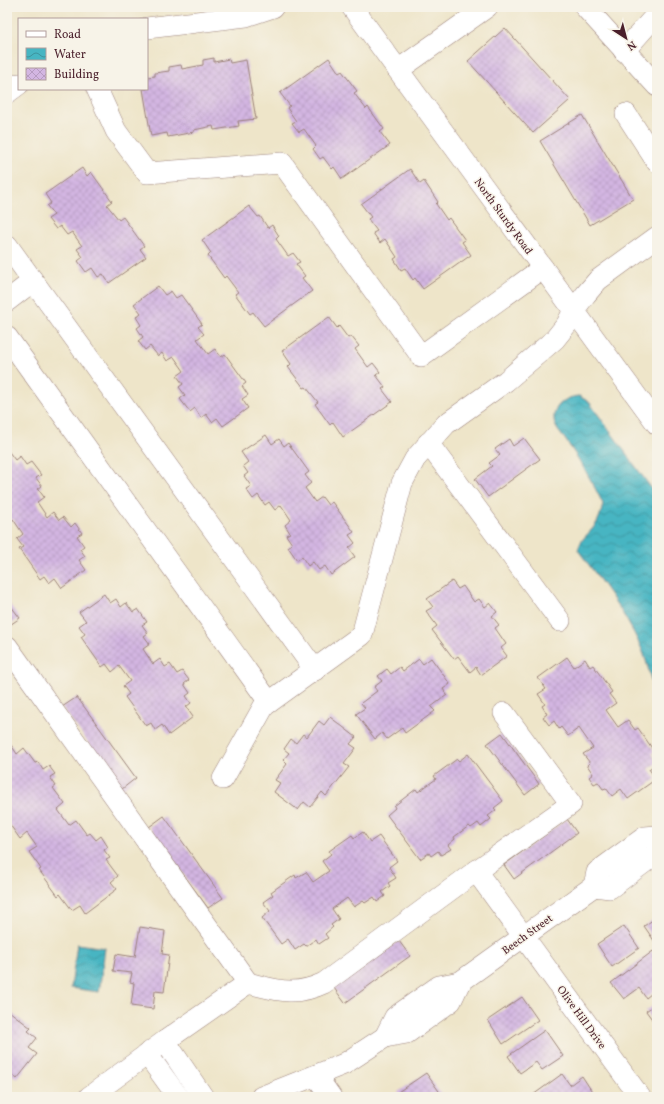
<svg xmlns="http://www.w3.org/2000/svg" width="664" height="1104" viewBox="0 0 664 1104" font-family="Vollkorn,serif">
  <style>
    .water { fill: url(#water-waves); stroke: #486a76 }
    .building { fill: url(#building-cross-hatch) }
    .lines { fill: none; stroke-linecap: round; stroke-linejoin: round }
    .minor-casing { stroke: #9c827a; stroke-width: 22 }
    .minor { stroke: #fff; stroke-width: 21 }
    .labels { text-anchor: middle; stroke-width: 3; stroke-linejoin: round; paint-order: stroke }
    .street-label { font-size: 11px; fill: #4a1f2b; stroke: #f7f3e8 }
  </style>
  <defs>
    <pattern id="water-waves" width="16" height="10" patternUnits="userSpaceOnUse"><rect width="16" height="10" fill="#47b5c2"/><path d="M0 5q4-4 8 0t8 0" fill="none" stroke="#3d939e"/></pattern>
    <pattern id="building-cross-hatch" width="8" height="8" patternUnits="userSpaceOnUse"><rect width="8" height="8" fill="#d3b6e2"/><path d="M0 0l8 8M0 8l8-8" fill="none" stroke="#b79cc2"/></pattern>
  </defs>
  <rect width="100%" height="100%" fill="#f7f3e8"/>
  <filter id="ink" filterUnits="userSpaceOnUse"><feTurbulence type="fractalNoise" baseFrequency=".025" numOctaves="2"/><feDisplacementMap in="SourceGraphic" scale="8" xChannelSelector="R" yChannelSelector="G"/><feConvolveMatrix kernelMatrix="1 2 1 2 8 2 1 2 1" color-interpolation-filters="sRGB"/></filter>
  <filter id="wash" filterUnits="userSpaceOnUse"><feTurbulence type="fractalNoise" baseFrequency=".012" numOctaves="4" result="noise"/><feDisplacementMap in="SourceGraphic" scale="16" xChannelSelector="R" yChannelSelector="G"/><feGaussianBlur stdDeviation="0.9" result="paint"/><feColorMatrix in="noise" values="0 0 0 0 0 0 0 0 0 0 0 0 0 0 0 0 0 1.4 0 .05"/><feComposite in="paint" operator="in"/></filter>
  <g filter="url(#wash)">
    <rect width="100%" height="100%" fill="#eee5c9"/>
    <!-- water -->
    <g class="water">
      <path d="M579,396L589,402L657,496V711C652,689 650,666 640,645C624,611 600,580 578,550C582,537 585,538 593,528C599,521 601,513 603,504C593,483 581,462 567,442C564,437 557,431 555,424C550,408 564,397 579,396Z"/>
      <polygon points="77,944 105,948 99,992 71,988"/>
    </g>
    <g id="blocks">
      <!-- building -->
      <g class="building">
        <polygon points="505,28 570,100 533,133 468,61"/>
        <polygon points="214,58 214,62 229,59 230,63 246,60 256,119 238,121 239,126 214,130 213,126 194,130 194,132 168,137 167,133 151,136 143,89 147,89 147,77 155,76 155,73 169,71 169,67 181,65 182,69 203,65 203,60"/>
        <polygon points="329,58 339,73 342,71 357,91 354,93 366,109 368,107 384,129 380,132 390,145 342,179 334,167 332,169 323,157 320,159 313,149 316,146 304,129 299,132 292,123 296,121 287,108 290,106 280,93"/>
        <polygon points="582,115 633,199 590,225 540,141"/>
        <polygon points="82,168 87,176 91,172 112,201 107,205 119,220 123,217 144,246 140,249 146,257 109,283 103,274 98,277 92,268 86,272 78,261 83,257 77,249 82,246 72,232 67,235 60,226 56,229 48,219 54,215 47,206 51,203 45,194"/>
        <polygon points="410,169 420,184 424,181 438,202 436,204 447,220 449,218 465,240 462,242 471,255 423,289 415,278 413,280 405,268 401,270 394,259 397,257 385,239 380,243 373,233 377,231 368,219 371,217 361,204"/>
        <polygon points="249,206 258,217 260,216 268,228 272,225 279,236 276,239 288,256 293,253 300,262 296,264 305,276 302,278 312,291 264,326 253,312 250,314 235,294 238,292 226,276 224,278 208,256 211,253 202,240"/>
        <polygon points="158,286 165,295 171,291 176,298 181,295 202,324 198,327 204,334 197,339 208,354 215,349 221,357 225,354 246,383 242,386 248,395 242,399 248,408 223,426 217,418 212,422 206,414 201,418 195,408 190,412 180,399 185,395 179,387 183,384 177,376 184,371 174,357 167,361 162,353 158,356 150,346 145,350 138,341 143,337 137,328 141,325 136,317 141,313 134,304"/>
        <polygon points="329,317 337,328 339,326 348,338 351,336 359,346 355,349 368,367 373,363 380,372 376,375 385,387 382,389 392,402 343,437 333,422 330,425 315,404 318,402 306,387 304,388 288,367 291,364 282,351"/>
        <polygon points="266,435 272,444 279,439 284,446 288,443 309,472 305,475 311,483 305,488 315,502 322,497 328,505 332,502 354,532 349,535 355,543 349,548 355,557 331,575 325,566 319,570 313,562 308,566 302,557 297,560 288,547 292,544 286,535 290,533 285,525 291,520 281,505 275,510 269,502 265,505 258,495 253,499 246,489 251,486 244,476 248,473 243,466 248,462 241,452"/>
        <polygon points="524,438 540,459 488,497 475,479 492,466 489,463 500,455 495,449 509,439 513,446"/>
        <polygon points="9,452 15,460 20,456 26,465 31,462 41,475 36,478 42,486 38,489 44,497 37,502 47,517 53,512 59,520 63,517 71,527 75,523 82,533 77,536 84,546 80,549 85,556 79,560 86,570 62,588 55,578 49,583 44,576 40,579 19,549 23,547 17,539 23,534 13,519 7,524 7,454"/>
        <polygon points="452,581 458,589 463,586 474,602 479,599 485,607 490,603 497,612 492,616 499,625 495,628 506,644 501,648 507,656 481,675 476,667 470,672 458,656 454,659 432,630 437,626 426,611 433,607 427,599"/>
        <polygon points="104,594 110,603 116,599 121,607 126,603 133,612 138,609 147,622 142,625 148,633 144,636 150,644 143,649 153,664 160,659 165,667 170,664 177,674 182,671 189,680 184,684 190,693 186,696 191,703 186,707 193,717 169,735 162,725 155,730 151,723 146,726 125,697 129,694 123,686 130,681 119,666 112,672 106,664 102,667 81,637 85,634 79,626 86,621 79,612"/>
        <polygon points="7,601 20,618 7,627"/>
        <polygon points="567,657 574,667 585,659 590,667 593,665 612,692 609,694 616,703 606,710 618,727 628,720 635,730 638,728 654,751 652,753 657,763 649,769 656,779 628,799 621,789 612,796 606,788 603,789 598,782 594,784 589,777 593,774 587,765 590,763 583,754 593,748 579,728 568,736 561,727 559,729 554,721 549,725 543,717 547,714 542,706 545,704 538,694 546,689 538,678"/>
        <polygon points="431,658 450,684 443,689 447,695 431,707 435,711 405,733 402,728 387,739 382,733 375,739 356,714 365,708 361,703 377,691 374,687 382,681 378,676 387,669 391,674 400,667 403,671 419,659 423,664"/>
        <polygon points="77,697 136,778 122,789 62,707"/>
        <polygon points="330,717 356,737 350,744 356,748 344,764 349,767 326,796 322,792 310,807 304,802 298,810 274,792 280,783 275,780 287,764 283,760 289,753 284,749 291,739 296,743 303,734 307,737 319,721 324,725"/>
        <polygon points="502,733 539,784 525,795 487,744"/>
        <polygon points="11,745 17,754 24,748 35,763 38,762 43,770 49,766 55,774 50,777 56,786 53,788 65,804 58,810 69,825 76,820 87,835 90,833 96,840 101,836 108,847 104,850 110,858 106,860 118,876 111,882 117,889 85,913 80,905 72,910 60,894 58,896 39,870 41,869 29,852 37,847 27,833 20,839 8,822 7,823 7,748"/>
        <polygon points="468,754 503,801 494,808 496,810 488,816 491,819 481,827 478,823 471,828 469,826 454,837 455,839 448,845 451,849 441,855 438,851 431,856 429,853 420,859 387,815 395,808 394,806 416,789 418,792 436,779 434,776 457,759 459,761"/>
        <polygon points="164,816 223,898 208,908 149,827"/>
        <polygon points="567,819 577,833 514,879 504,865"/>
        <polygon points="363,832 370,842 379,836 397,861 389,867 396,878 388,883 390,886 382,892 385,896 377,902 374,897 365,903 363,901 354,907 347,898 332,909 339,919 331,925 333,927 325,934 328,938 319,944 316,939 306,946 304,944 295,950 288,939 281,944 262,918 270,911 263,902 273,895 271,892 295,875 296,878 306,872 313,882 329,871 322,861 331,854 329,851 352,835 354,838"/>
        <polygon points="657,917 657,940 655,942 644,926"/>
        <polygon points="624,926 639,948 612,967 597,944"/>
        <polygon points="140,927 165,931 162,954 169,955 164,992 155,991 153,1009 131,1006 134,983 130,982 132,973 113,971 116,954 135,957"/>
        <polygon points="399,941 410,956 345,1003 334,988"/>
        <polygon points="653,951 657,956 657,989 646,998 639,988 624,999 611,983"/>
        <polygon points="522,997 538,1020 503,1044 488,1020"/>
        <polygon points="657,1003 657,1026 646,1011"/>
        <polygon points="9,1011 31,1028 28,1031 37,1038 29,1048 37,1054 17,1079 9,1072 7,1075 7,1014"/>
        <polygon points="545,1030 563,1056 542,1070 536,1062 520,1073 508,1056"/>
        <polygon points="426,1073 441,1094 437,1097 402,1097 398,1092"/>
        <polygon points="562,1074 570,1085 582,1076 593,1093 587,1097 534,1097 533,1095"/>
      </g>
    </g>
  </g>
  <g filter="url(#ink)">
    <use href="#blocks" fill-opacity="0" stroke="#9c827a" stroke-width="1"/>
    <g class="lines">
      <!-- minor casing -->
      <g class="minor-casing">
        <g id="minor">
          <polyline points="352,7 657,424"/>
          <polyline points="585,7 657,86"/>
          <polyline points="147,28 246,16 273,7"/>
          <polyline points="624,51 657,14"/>
          <polyline points="398,70 487,7"/>
          <polyline points="97,89 116,131 147,173 282,163 421,356 543,268"/>
          <polyline points="7,93 19,84"/>
          <polyline points="626,114 657,162"/>
          <polyline points="7,245 315,670"/>
          <polyline points="7,301 33,281"/>
          <polyline points="7,337 269,702"/>
          <polyline points="428,443 560,621"/>
          <polyline points="7,646 248,983 165,1041 89,1097"/>
          <polyline points="223,779 264,706 362,635 402,483 415,459 446,424 506,381 555,339 567,324 574,310 586,294 598,280 657,237"/>
          <polyline points="476,871 640,1097"/>
          <polyline points="594,886 597,872 645,837 657,836"/>
          <path d="M248,983C277,990 294,997 324,983L476,871L571,804L504,713"/>
          <polyline points="385,1037 395,1017 439,986 460,982 594,886 610,888 657,853"/>
          <polyline points="165,1041 203,1097"/>
          <polyline points="147,1054 178,1097"/>
          <polyline points="316,1076 331,1097"/>
          <polyline points="261,1097 344,1064 385,1037 407,1033 451,1001 460,982"/>
        </g>
      </g>
      <!-- minor -->
      <use href="#minor" class="minor"/>
    </g>
  </g>
  <g class="labels">
    <!-- street labels -->
    <g class="street-label">
      <text transform="translate(504 216) rotate(54)" y="4">North Sturdy Road</text>
      <text transform="translate(527 934) rotate(-36)" y="4">Beech Street</text>
      <text transform="translate(582 1017) rotate(54)" y="4">Olive Hill Drive</text>
    </g>
  </g>
  <!-- margin -->
  <rect width="664" height="1104" fill="none" stroke="#f7f3e8" stroke-width="24"/>
  <!-- legend -->
  <rect x="18" y="18" width="130" height="72" fill="#f7f3e8" stroke="#b29e9c"/>
  <rect x="26" y="31" width="20" height="6" fill="#ffffff" stroke="#b29e9c"/>
  <text x="54" y="38" font-size="12" fill="#4a1f2b">Road</text>
  <rect x="26" y="48" width="20" height="12" fill="url(#water-waves)" stroke="#b29e9c"/>
  <text x="54" y="58" font-size="12" fill="#4a1f2b">Water</text>
  <rect x="26" y="68" width="20" height="12" fill="url(#building-cross-hatch)" stroke="#b29e9c"/>
  <text x="54" y="78" font-size="12" fill="#4a1f2b">Building</text>
  <!-- north arrow -->
  <g transform="translate(626 38) rotate(144)" stroke="#f7f3e8" stroke-width="3" paint-order="stroke">
  <path d="M0-3L7 15L0 10L-7 15Z" fill="#4a1f2b"/>
  <text y="-6" font-size="11" font-weight="bold" text-anchor="middle" fill="#4a1f2b">N</text>
  </g>
</svg>
